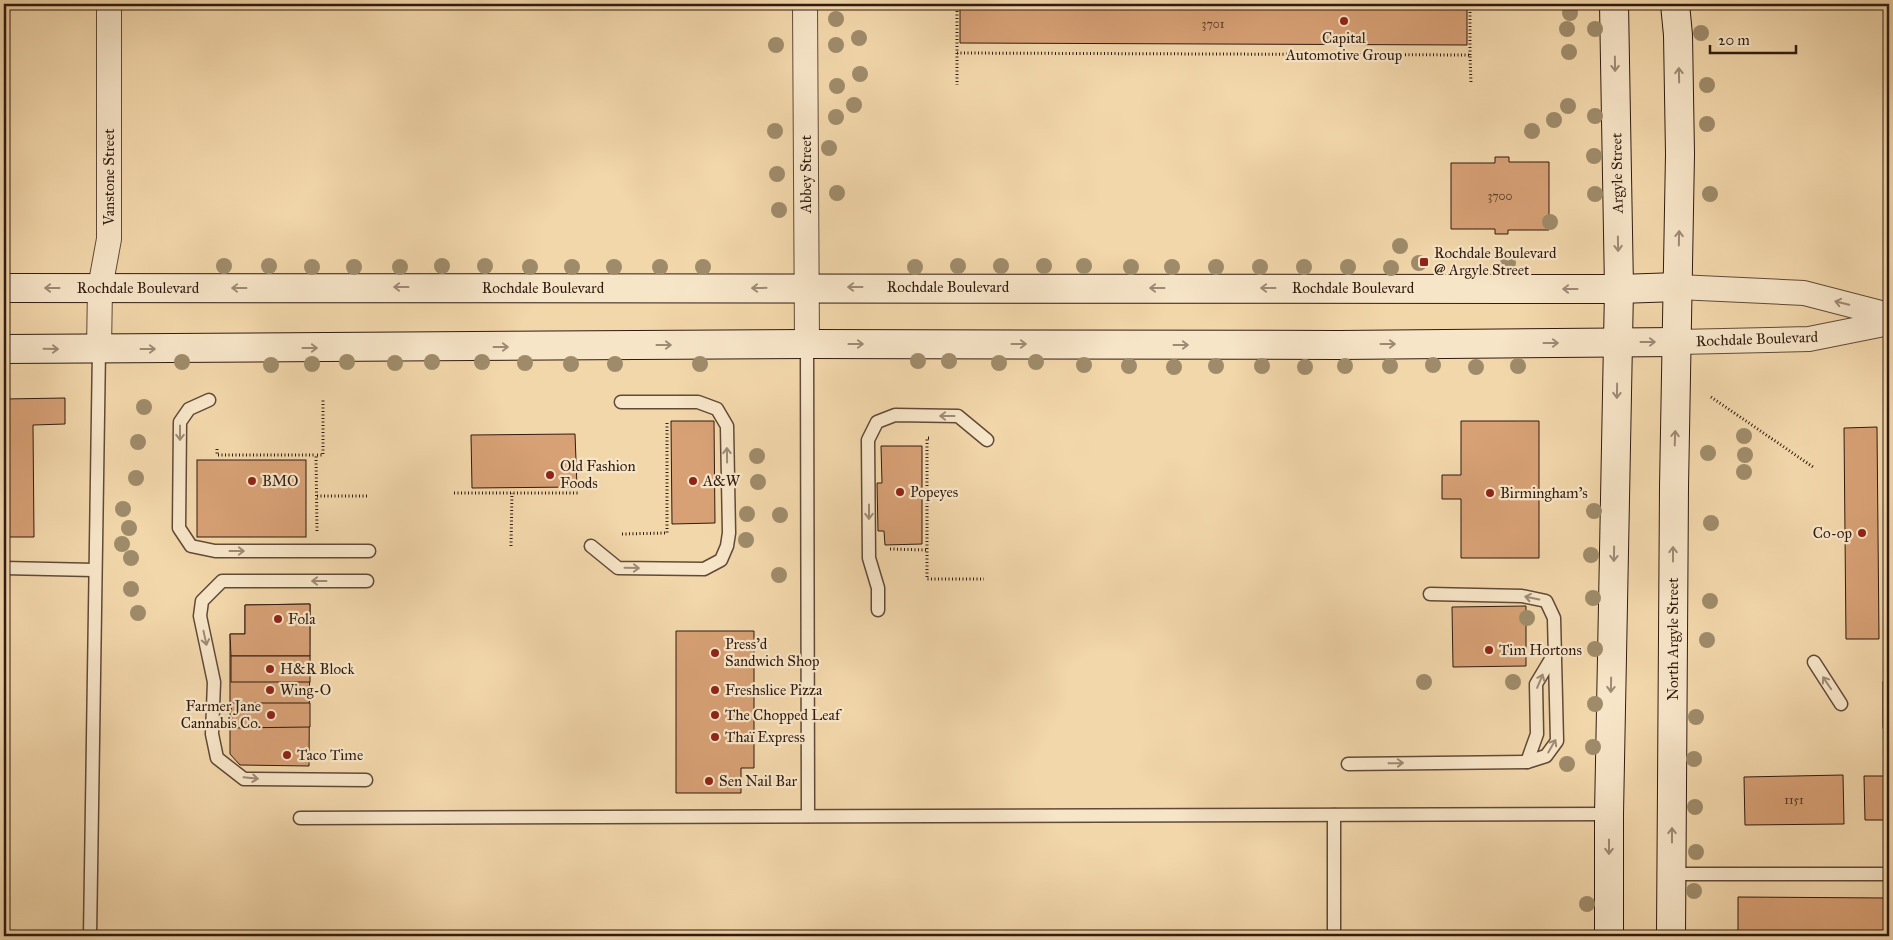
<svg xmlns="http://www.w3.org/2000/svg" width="1893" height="940" viewBox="0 0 1893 940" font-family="'IM FELL Great Primer',serif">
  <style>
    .building { fill: #d7a075; stroke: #311b10 }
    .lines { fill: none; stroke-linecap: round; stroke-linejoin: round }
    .lane-casing { stroke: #614a37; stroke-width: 15 }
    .street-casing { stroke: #614a37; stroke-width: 26 }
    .secondary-casing { stroke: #311b10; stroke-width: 30 }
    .path { stroke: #311b10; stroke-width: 3; stroke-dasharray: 1 2.5; stroke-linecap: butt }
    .lane { stroke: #f7e5c8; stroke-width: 12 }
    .street { stroke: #f7e5c8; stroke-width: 24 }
    .secondary { stroke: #f7e5c8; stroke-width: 28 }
    .tree { fill: #9f8b6a }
    .oneway { stroke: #9e8a75 }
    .poi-dot { fill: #8f2418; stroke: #f7e5c8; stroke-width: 2 }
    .labels { text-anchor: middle; stroke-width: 4.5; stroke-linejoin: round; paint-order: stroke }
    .number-label { font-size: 12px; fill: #5a3c29 }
    .poi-label { font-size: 15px; fill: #311b10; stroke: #f7e5c8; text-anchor: start }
    .street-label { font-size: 15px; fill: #311b10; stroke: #f7e5c8 }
  </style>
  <rect width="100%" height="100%" fill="#f2d7ab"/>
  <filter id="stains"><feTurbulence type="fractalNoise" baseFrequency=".004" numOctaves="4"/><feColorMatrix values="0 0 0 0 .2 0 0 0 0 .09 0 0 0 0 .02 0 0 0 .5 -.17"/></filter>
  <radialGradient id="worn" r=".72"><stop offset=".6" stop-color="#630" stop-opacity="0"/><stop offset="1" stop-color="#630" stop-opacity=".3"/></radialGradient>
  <!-- building -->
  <g class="building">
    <polygon points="960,4 1467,4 1467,45 960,43"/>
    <polygon points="1495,157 1509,157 1509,162 1549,162 1549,230 1508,230 1508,234 1495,234 1495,229 1451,229 1451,163 1495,163"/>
    <polygon points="65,398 65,424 33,425 34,537 4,537 4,399"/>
    <polygon points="671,421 714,421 715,523 672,524"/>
    <polygon points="1461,421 1539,421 1539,558 1461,558 1461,499 1442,499 1442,475 1461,475"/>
    <polygon points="1877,427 1879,639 1846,639 1844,428"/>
    <polygon points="575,434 577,487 472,488 471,435"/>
    <polygon points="881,446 922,446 922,544 885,545 884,531 878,531 877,483 882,483"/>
    <rect x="197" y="460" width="109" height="77"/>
    <polygon points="310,604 309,766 240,765 230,754 230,634 245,634 245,605"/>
    <polygon points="310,604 310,656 231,656 230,634 245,634 245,605"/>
    <polygon points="1526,606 1526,666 1453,667 1452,607"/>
    <polygon points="676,631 754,631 754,768 741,768 741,793 676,793"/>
    <rect x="231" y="656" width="79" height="26"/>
    <rect x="1883" y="682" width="6" height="46"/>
    <polygon points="231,703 310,703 310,727 232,728"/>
    <polygon points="1843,775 1844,824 1745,825 1744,777"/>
    <polygon points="1864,776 1889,776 1889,820 1865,820"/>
    <polygon points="1738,897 1889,898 1889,936 1738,936"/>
  </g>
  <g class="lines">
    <!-- lane casing -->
    <g class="lane-casing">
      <g id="lane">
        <polyline points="807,344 808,816"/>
        <polyline points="209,400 189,409 180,422 179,528 191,546 215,551 369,551"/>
        <polyline points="591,546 618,568 704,569 721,560 727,546 729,533 727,426 717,409 698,402 621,402"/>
        <polyline points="4,568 94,570"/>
        <polyline points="878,610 878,588 869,558 868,440 877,422 895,415 958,416 987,440"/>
        <polyline points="1814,662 1841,704"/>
        <polyline points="1527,762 1537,734 1536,684 1554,654"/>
        <polyline points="1348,764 1527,762 1546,756 1557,741 1554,618 1546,601 1522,596 1430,594"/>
        <polyline points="366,780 244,779 217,758 212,734 214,682 200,616 202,601 222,581 367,581"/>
        <polyline points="300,818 1609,814"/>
        <polyline points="1671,874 1889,874"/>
        <polyline points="90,936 99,349"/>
        <polyline points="1334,936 1334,815"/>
      </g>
    </g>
    <!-- street casing -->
    <g class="street-casing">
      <g id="street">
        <polyline points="805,4 807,344"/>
        <polyline points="1678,287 1804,293 1889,315"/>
        <polyline points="1678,342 1809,339 1889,323"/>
        <polyline points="99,349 100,288 109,239 109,4"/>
      </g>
    </g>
    <!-- secondary casing -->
    <g class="secondary-casing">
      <g id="secondary">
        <polyline points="4,288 1619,289 1678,287"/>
        <polyline points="4,349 807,344 1339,345 1678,342"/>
        <polyline points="1609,936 1609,814 1619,289 1614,4"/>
        <polyline points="1671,936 1674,487 1680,154 1678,35 1675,4"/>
      </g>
    </g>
    <!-- path -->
    <g class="path">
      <polyline points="957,4 957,85"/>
      <polyline points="957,53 1470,55 1471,83"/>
      <polyline points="1470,55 1470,4"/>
      <polyline points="1711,397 1813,467"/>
      <polyline points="929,438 927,438 927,579 984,579"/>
      <polyline points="217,449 217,455 316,455"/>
      <polyline points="454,493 579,493"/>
      <polyline points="317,496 369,496"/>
      <polyline points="317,531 316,455 323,455 323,400"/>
      <polyline points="622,534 667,533 667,422"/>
      <polyline points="511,546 512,493"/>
      <polyline points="890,549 927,550"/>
    </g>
    <!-- lane -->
    <use href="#lane" class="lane"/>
    <!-- street -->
    <use href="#street" class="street"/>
    <!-- secondary -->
    <use href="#secondary" class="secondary"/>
  </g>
  <!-- trees -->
  <g class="tree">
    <circle cx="1570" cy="13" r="8"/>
    <circle cx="836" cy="19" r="8"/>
    <circle cx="1567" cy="29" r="8"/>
    <circle cx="1595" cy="29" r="8"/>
    <circle cx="1701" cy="33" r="8"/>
    <circle cx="859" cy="38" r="8"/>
    <circle cx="776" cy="45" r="8"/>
    <circle cx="836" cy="45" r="8"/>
    <circle cx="1569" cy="52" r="8"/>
    <circle cx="860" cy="74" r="8"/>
    <circle cx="1707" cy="85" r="8"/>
    <circle cx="837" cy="86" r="8"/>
    <circle cx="854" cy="105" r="8"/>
    <circle cx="1568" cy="106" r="8"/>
    <circle cx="1595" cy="116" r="8"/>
    <circle cx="836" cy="117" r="8"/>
    <circle cx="1554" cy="120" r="8"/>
    <circle cx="1707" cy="124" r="8"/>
    <circle cx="775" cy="131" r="8"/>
    <circle cx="1532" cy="131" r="8"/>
    <circle cx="829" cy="148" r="8"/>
    <circle cx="1594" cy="156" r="8"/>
    <circle cx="777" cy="174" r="8"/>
    <circle cx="837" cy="193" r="8"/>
    <circle cx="1595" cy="194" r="8"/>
    <circle cx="1710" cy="194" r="8"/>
    <circle cx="779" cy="210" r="8"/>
    <circle cx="1550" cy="222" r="8"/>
    <circle cx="1400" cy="246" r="8"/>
    <circle cx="1419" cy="263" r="8"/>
    <circle cx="1508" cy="263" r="8"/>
    <circle cx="224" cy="266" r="8"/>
    <circle cx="269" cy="266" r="8"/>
    <circle cx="442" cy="266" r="8"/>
    <circle cx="485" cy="266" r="8"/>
    <circle cx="958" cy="266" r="8"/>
    <circle cx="1001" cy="266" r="8"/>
    <circle cx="1044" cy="266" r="8"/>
    <circle cx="1084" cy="266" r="8"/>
    <circle cx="312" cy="267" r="8"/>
    <circle cx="354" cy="267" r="8"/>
    <circle cx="400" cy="267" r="8"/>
    <circle cx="530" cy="267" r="8"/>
    <circle cx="572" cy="267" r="8"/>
    <circle cx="614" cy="267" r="8"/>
    <circle cx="660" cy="267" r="8"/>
    <circle cx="703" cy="267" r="8"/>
    <circle cx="915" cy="267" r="8"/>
    <circle cx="1131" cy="267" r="8"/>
    <circle cx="1172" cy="267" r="8"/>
    <circle cx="1216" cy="267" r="8"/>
    <circle cx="1260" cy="267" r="8"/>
    <circle cx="1304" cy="267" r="8"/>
    <circle cx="1348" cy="267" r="8"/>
    <circle cx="1391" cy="268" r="8"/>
    <circle cx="918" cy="361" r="8"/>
    <circle cx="949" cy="361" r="8"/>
    <circle cx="182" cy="362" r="8"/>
    <circle cx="347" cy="362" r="8"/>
    <circle cx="432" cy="362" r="8"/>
    <circle cx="482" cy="362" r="8"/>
    <circle cx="1036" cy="362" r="8"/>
    <circle cx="395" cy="363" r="8"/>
    <circle cx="525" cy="363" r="8"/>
    <circle cx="999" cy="363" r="8"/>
    <circle cx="312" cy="364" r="8"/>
    <circle cx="571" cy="364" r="8"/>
    <circle cx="615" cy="364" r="8"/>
    <circle cx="700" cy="364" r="8"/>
    <circle cx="271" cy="365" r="8"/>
    <circle cx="1084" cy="365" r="8"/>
    <circle cx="1433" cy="365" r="8"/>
    <circle cx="1129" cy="366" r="8"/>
    <circle cx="1216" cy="366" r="8"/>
    <circle cx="1262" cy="366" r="8"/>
    <circle cx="1345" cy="366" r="8"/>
    <circle cx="1390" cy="366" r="8"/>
    <circle cx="1518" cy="366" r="8"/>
    <circle cx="1174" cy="367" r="8"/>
    <circle cx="1305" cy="367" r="8"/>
    <circle cx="1476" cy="367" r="8"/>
    <circle cx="144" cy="407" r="8"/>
    <circle cx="1744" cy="436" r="8"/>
    <circle cx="138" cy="442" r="8"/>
    <circle cx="1708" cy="453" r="8"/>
    <circle cx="1745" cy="455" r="8"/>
    <circle cx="757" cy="456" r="8"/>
    <circle cx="1744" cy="472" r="8"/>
    <circle cx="136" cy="478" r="8"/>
    <circle cx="758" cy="482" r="8"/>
    <circle cx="123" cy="509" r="8"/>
    <circle cx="1594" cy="511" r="8"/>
    <circle cx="747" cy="514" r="8"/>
    <circle cx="780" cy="515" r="8"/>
    <circle cx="1711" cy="523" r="8"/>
    <circle cx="129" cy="528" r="8"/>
    <circle cx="746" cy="540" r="8"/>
    <circle cx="122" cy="544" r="8"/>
    <circle cx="1591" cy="555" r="8"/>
    <circle cx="131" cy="558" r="8"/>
    <circle cx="779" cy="575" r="8"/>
    <circle cx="131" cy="589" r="8"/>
    <circle cx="1593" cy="598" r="8"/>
    <circle cx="1710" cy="601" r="8"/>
    <circle cx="138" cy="613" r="8"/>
    <circle cx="1527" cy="618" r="8"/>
    <circle cx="1707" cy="640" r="8"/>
    <circle cx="1595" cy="649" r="8"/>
    <circle cx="1424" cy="682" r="8"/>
    <circle cx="1513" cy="682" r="8"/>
    <circle cx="1595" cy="704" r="8"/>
    <circle cx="1696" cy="717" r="8"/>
    <circle cx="1593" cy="747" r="8"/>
    <circle cx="1694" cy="759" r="8"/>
    <circle cx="1567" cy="764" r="8"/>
    <circle cx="1695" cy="807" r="8"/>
    <circle cx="1696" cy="852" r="8"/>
    <circle cx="1694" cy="891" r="8"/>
    <circle cx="1587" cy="904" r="8"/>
  </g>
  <!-- one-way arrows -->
  <defs><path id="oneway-shaft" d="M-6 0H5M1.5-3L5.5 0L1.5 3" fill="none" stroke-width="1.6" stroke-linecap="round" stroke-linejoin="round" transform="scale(1.25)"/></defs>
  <g class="oneway">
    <use href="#oneway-shaft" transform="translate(1615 64) rotate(89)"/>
    <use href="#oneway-shaft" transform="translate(1679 75) rotate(-91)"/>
    <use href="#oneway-shaft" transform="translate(1679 238) rotate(-89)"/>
    <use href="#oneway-shaft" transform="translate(1618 244) rotate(89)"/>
    <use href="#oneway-shaft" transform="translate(401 287) rotate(180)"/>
    <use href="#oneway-shaft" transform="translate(855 287) rotate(-180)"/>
    <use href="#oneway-shaft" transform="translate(52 288) rotate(-180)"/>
    <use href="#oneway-shaft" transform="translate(239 288) rotate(180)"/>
    <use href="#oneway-shaft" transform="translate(759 288) rotate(179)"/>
    <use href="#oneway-shaft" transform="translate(1157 288) rotate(-180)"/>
    <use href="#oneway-shaft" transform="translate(1268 288) rotate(-180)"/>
    <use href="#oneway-shaft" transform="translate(1570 289) rotate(-180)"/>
    <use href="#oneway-shaft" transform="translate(1842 303) rotate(-166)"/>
    <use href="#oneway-shaft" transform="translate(1648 342)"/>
    <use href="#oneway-shaft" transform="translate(1551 343)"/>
    <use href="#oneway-shaft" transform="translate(856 344)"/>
    <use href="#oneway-shaft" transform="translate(1019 344)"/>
    <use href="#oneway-shaft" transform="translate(1388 344)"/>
    <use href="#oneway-shaft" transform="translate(664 345)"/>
    <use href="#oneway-shaft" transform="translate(1181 345)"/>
    <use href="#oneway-shaft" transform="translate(501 347)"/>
    <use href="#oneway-shaft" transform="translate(310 348)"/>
    <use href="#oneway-shaft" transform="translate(51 349) rotate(1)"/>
    <use href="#oneway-shaft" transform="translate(148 349)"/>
    <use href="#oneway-shaft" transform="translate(1617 391) rotate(91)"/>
    <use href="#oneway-shaft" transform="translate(947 416) rotate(-180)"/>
    <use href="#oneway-shaft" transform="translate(180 433) rotate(90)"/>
    <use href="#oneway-shaft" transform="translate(1675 438) rotate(-88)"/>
    <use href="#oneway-shaft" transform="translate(727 455) rotate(-91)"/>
    <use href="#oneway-shaft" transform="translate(869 512) rotate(90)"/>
    <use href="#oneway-shaft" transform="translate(237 551)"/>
    <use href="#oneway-shaft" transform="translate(1614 554) rotate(91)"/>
    <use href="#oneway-shaft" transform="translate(1673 554) rotate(-90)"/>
    <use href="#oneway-shaft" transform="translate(632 568) rotate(1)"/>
    <use href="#oneway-shaft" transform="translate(319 581) rotate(-180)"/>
    <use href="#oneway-shaft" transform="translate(1532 598) rotate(-168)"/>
    <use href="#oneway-shaft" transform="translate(205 638) rotate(78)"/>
    <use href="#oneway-shaft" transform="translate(1540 681) rotate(-67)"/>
    <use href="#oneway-shaft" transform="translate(1827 683) rotate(-124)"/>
    <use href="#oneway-shaft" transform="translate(1611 685) rotate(91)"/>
    <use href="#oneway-shaft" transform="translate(1552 746) rotate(-60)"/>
    <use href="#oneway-shaft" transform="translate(1396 763) rotate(-1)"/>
    <use href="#oneway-shaft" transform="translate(251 778) rotate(6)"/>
    <use href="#oneway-shaft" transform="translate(1672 835) rotate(-90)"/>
    <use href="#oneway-shaft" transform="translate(1609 847) rotate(90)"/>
  </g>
  <!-- markers -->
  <g class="poi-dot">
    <circle cx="1344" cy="21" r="5"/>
    <rect x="1419" y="257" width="10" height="10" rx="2.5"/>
    <circle cx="550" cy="475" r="5"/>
    <circle cx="252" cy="481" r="5"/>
    <circle cx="693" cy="481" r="5"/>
    <circle cx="900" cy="492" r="5"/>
    <circle cx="1490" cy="493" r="5"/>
    <circle cx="1862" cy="533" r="5"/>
    <circle cx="278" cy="619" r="5"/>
    <circle cx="1489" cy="650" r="5"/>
    <circle cx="715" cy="653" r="5"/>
    <circle cx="270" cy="669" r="5"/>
    <circle cx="270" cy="690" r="5"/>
    <circle cx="715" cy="690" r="5"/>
    <circle cx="271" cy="715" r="5"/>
    <circle cx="715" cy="715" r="5"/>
    <circle cx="715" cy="737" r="5"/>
    <circle cx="287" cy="755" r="5"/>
    <circle cx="709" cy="781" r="5"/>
  </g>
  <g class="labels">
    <!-- number labels -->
    <g class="number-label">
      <text x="1213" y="28">3701</text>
      <text x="1500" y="200">3700</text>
      <text x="1794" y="804">1151</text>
    </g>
    <!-- poi labels -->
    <g class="poi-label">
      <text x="1344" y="43" text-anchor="middle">Capital<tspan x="1344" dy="17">Automotive Group</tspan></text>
      <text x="1434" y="258">Rochdale Boulevard<tspan x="1434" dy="17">@ Argyle Street</tspan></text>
      <text x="560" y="471">Old Fashion<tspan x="560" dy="17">Foods</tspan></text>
      <text x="262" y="486">BMO</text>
      <text x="703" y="486">A&amp;W</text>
      <text x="910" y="497">Popeyes</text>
      <text x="1500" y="498">Birmingham's</text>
      <text x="1852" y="538" text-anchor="end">Co-op</text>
      <text x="288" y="624">Fola</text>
      <text x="725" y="649">Press'd<tspan x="725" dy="17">Sandwich Shop</tspan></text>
      <text x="1499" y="655">Tim Hortons</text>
      <text x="280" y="674">H&amp;R Block</text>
      <text x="280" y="695">Wing-O</text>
      <text x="725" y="695">Freshslice Pizza</text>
      <text x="261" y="711" text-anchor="end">Farmer Jane<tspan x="261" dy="17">Cannabis Co.</tspan></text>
      <text x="725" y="720">The Chopped Leaf</text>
      <text x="725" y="742">Thaï Express</text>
      <text x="297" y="760">Taco Time</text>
      <text x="719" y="786">Sen Nail Bar</text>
    </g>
    <!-- street labels -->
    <g class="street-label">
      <text transform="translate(1617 173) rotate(-91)" y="5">Argyle Street</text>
      <text transform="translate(806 174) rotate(-90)" y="5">Abbey Street</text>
      <text transform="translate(109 177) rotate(-90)" y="5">Vanstone Street</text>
      <text x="948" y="292">Rochdale Boulevard</text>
      <text x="138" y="293">Rochdale Boulevard</text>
      <text x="543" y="293">Rochdale Boulevard</text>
      <text x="1353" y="293">Rochdale Boulevard</text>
      <text transform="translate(1757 339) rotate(-2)" y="5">Rochdale Boulevard</text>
      <text transform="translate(1673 639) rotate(-90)" y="5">North Argyle Street</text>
    </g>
  </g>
  <!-- margin -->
  <rect width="1893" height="940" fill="none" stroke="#f2d7ab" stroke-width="20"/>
  <rect x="5" y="5" width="1883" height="930" fill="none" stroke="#311b10" stroke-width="2.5"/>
  <rect x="10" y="10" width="1873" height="920" fill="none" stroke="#311b10"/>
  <!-- scale -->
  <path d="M1710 45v8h86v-8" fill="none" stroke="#311b10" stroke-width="2.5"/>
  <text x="1718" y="45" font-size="15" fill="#311b10" stroke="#f7e5c8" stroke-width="4" paint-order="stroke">20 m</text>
  <rect width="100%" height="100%" filter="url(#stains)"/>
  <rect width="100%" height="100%" fill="url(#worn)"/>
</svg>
